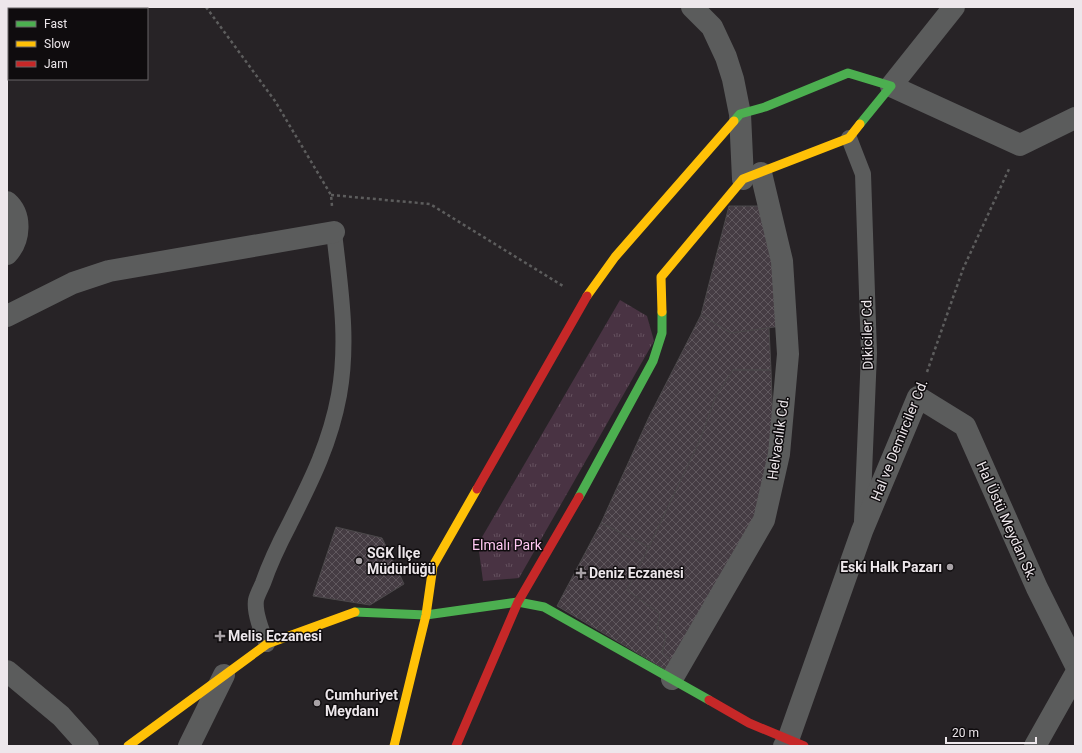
<svg xmlns="http://www.w3.org/2000/svg" width="1082" height="753" viewBox="0 0 1082 753" font-family="Roboto,sans-serif">
  <style>
    .park { fill: url(#park-tufts) }
    .building { fill: url(#building-cross-hatch); stroke: #4b484a }
    .lines { fill: none; stroke-linecap: round; stroke-linejoin: round }
    .path { stroke: #5d5d5d; stroke-width: 2.5; stroke-dasharray: 3 3; stroke-linecap: butt }
    .lane { stroke: #5b5c5c; stroke-width: 16 }
    .street { stroke: #5b5c5c; stroke-width: 22 }
    .fast { stroke: #4caf50; stroke-width: 9 }
    .slow { stroke: #ffc107; stroke-width: 9 }
    .jam { stroke: #c62828; stroke-width: 9 }
    .poi-dot { fill: #a8a2a6; stroke: #0f0c0e; stroke-width: 1.5 }
    .labels { text-anchor: middle; stroke-width: 3; stroke-linejoin: round; paint-order: stroke }
    .street-label { font-size: 14px; fill: #ede7eb; stroke: #0f0c0e }
    .park-label { font-size: 14px; fill: #fec7f1; stroke: #0f0c0e }
    .poi-label { font-size: 14px; font-weight: bold; fill: #ede7eb; stroke: #0f0c0e; text-anchor: start }
  </style>
  <defs>
    <pattern id="park-tufts" width="24" height="20" patternUnits="userSpaceOnUse"><rect width="24" height="20" fill="#493343"/><path d="M3 7l-1-3M5 7V3M7 7l1-3M15 17l-1-3M17 17v-4M19 17l1-3" fill="none" stroke="#64515e"/></pattern>
    <pattern id="building-cross-hatch" width="8" height="8" patternUnits="userSpaceOnUse"><rect width="8" height="8" fill="#453c43"/><path d="M0 0l8 8M0 8l8-8" fill="none" stroke="#60585e"/></pattern>
  </defs>
  <rect width="100%" height="100%" fill="#272326"/>
  <!-- park -->
  <polygon class="park" points="620,300 647,316 654,341 519,578 483,581 478,544"/>
  <!-- building -->
  <g class="building">
    <polygon points="729,206 759,206 770,253 782,326 731,333 701,315"/>
    <polygon points="701,315 731,333 769,328 771,370 733,370 716,396 700,440 649,547 601,523 649,417"/>
    <polygon points="733,370 771,370 773,426 758,519 679,666 662,653 666,635 657,628 660,614 627,590 649,547 700,440 716,396"/>
    <polygon points="601,523 649,547 627,590 660,614 657,628 666,635 662,653 674,662 668,671 557,606"/>
    <polygon points="336,527 382,538 404,584 370,605 313,596"/>
  </g>
  <g class="lines">
    <!-- path -->
    <g class="path">
      <polyline points="206,7 275,101 331,195 332,206"/>
      <polyline points="331,195 430,204 563,286"/>
      <polyline points="927,372 963,269 1009,169"/>
    </g>
    <!-- lane -->
    <g class="lane">
      <polyline points="849,138 863,174 869,353 862,521"/>
      <path d="M267,644C262,632 254,613 256,600C257,595 261,588 263,583C270,563 279,544 289,525C311,481 330,444 339,395C349,340 340,287 334,232"/>
    </g>
    <!-- street -->
    <g class="street">
      <polyline points="692,7 712,27 726,57 733,79 740,114 743,179"/>
      <polyline points="954,7 891,86 1020,145 1075,118"/>
      <path d="M7,202C22,215 20,240 7,254"/>
      <polyline points="7,316 73,283 109,271 334,232"/>
      <polyline points="7,671 61,716 88,746"/>
      <polyline points="672,679 764,520 779,454 788,354 782,261 761,173"/>
      <polyline points="189,746 224,675"/>
      <polyline points="784,746 788,740 862,531 918,397 965,426 1037,588 1075,664"/>
      <polyline points="1035,746 1075,675"/>
    </g>
    <!-- fast -->
    <g class="fast">
      <polyline points="734,121 740,114 765,107 848,73 891,86 860,124"/>
      <polyline points="579,497 653,361 662,333 662,312"/>
      <polyline points="355,612 426,615 518,602 544,607 709,700"/>
    </g>
    <!-- slow -->
    <g class="slow">
      <polyline points="587,296 615,257 734,121"/>
      <polyline points="662,312 661,277 743,179 849,138 860,124"/>
      <polyline points="128,746 267,644 355,612"/>
      <polyline points="394,746 426,615 433,566 477,489"/>
    </g>
    <!-- jam -->
    <g class="jam">
      <polyline points="477,489 587,296"/>
      <polyline points="709,700 749,723 804,746"/>
      <polyline points="456,746 518,602 579,497"/>
    </g>
  </g>
  <!-- markers -->
  <g class="poi-dot">
    <circle cx="359" cy="561" r="4"/>
    <circle cx="950" cy="567" r="4"/>
    <path d="M579 567h4v4h4v4h-4v4h-4v-4h-4v-4h4z"/>
    <path d="M218 630h4v4h4v4h-4v4h-4v-4h-4v-4h4z"/>
    <circle cx="317" cy="703" r="4"/>
  </g>
  <g class="labels">
    <!-- street labels -->
    <g class="street-label">
      <text transform="translate(867 333) rotate(-91)" y="5">Dikiciler Cd.</text>
      <text transform="translate(778 438) rotate(-82)" y="5">Helvacılık Cd.</text>
      <text transform="translate(899 440) rotate(-68)" y="5">Hal ve Demirciler Cd.</text>
      <text transform="translate(1007 521) rotate(66)" y="5">Hal Üstü Meydan Sk.</text>
    </g>
    <!-- park labels -->
    <g class="park-label">
      <text x="507" y="550">Elmalı Park</text>
    </g>
    <!-- poi labels -->
    <g class="poi-label">
      <text x="367" y="558">SGK İlçe<tspan x="367" dy="16">Müdürlüğü</tspan></text>
      <text x="942" y="572" text-anchor="end">Eski Halk Pazarı</text>
      <text x="589" y="578">Deniz Eczanesi</text>
      <text x="228" y="641">Melis Eczanesi</text>
      <text x="325" y="700">Cumhuriyet<tspan x="325" dy="16">Meydanı</tspan></text>
    </g>
  </g>
  <!-- border -->
  <rect width="1082" height="753" fill="none" stroke="#ede7eb" stroke-width="16"/>
  <!-- legend -->
  <rect x="8" y="8" width="140" height="72" fill="#0f0c0e" stroke="#686466"/>
  <rect x="16" y="21" width="20" height="6" fill="#4caf50" stroke="#686466"/>
  <text x="44" y="28" font-size="12" fill="#ede7eb">Fast</text>
  <rect x="16" y="41" width="20" height="6" fill="#ffc107" stroke="#686466"/>
  <text x="44" y="48" font-size="12" fill="#ede7eb">Slow</text>
  <rect x="16" y="61" width="20" height="6" fill="#c62828" stroke="#686466"/>
  <text x="44" y="68" font-size="12" fill="#ede7eb">Jam</text>
  <!-- scale -->
  <path d="M946 737v6h90v-6" fill="none" stroke="#ede7eb" stroke-width="2"/>
  <text x="952" y="737" font-size="12" fill="#ede7eb" stroke="#0f0c0e" stroke-width="3" paint-order="stroke">20 m</text>
</svg>
